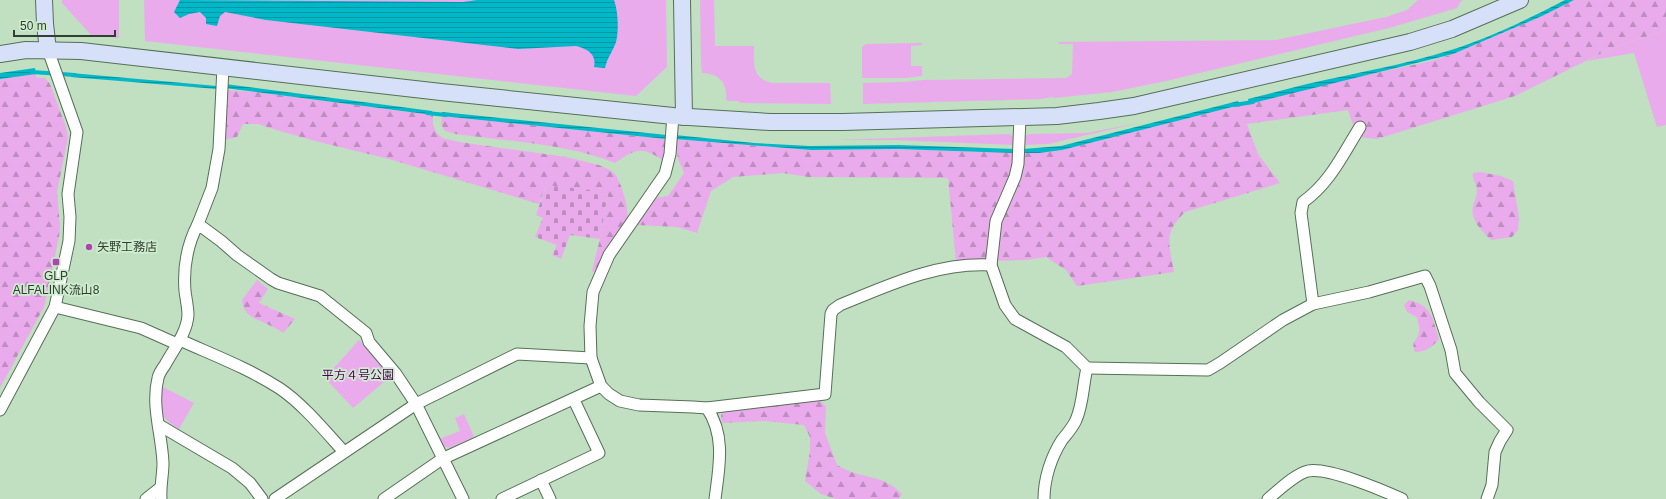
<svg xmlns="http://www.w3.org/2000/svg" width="1666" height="499" viewBox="0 0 1666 499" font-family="Helvetica,'Noto Sans JP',sans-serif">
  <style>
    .green { fill: #eaabec }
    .forest { fill: url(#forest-firs) }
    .cemetery { fill: url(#cemetery-stones) }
    .water { fill: url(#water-rules) }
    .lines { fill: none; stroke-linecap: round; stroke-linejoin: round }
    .stream { stroke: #00b8c8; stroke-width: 4 }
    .street-casing { stroke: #557056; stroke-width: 13 }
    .secondary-casing { stroke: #557056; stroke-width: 18 }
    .street { stroke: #fff; stroke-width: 11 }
    .secondary { stroke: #d6e0f9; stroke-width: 16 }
    .poi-dot { fill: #aa48af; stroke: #ceecce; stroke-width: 1.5 }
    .labels { text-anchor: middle; stroke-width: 3.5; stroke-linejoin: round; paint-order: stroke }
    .poi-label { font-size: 12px; fill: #323e32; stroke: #ceecce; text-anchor: start }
    .park-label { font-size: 12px; fill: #510056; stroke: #ceecce }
  </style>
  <defs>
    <pattern id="forest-firs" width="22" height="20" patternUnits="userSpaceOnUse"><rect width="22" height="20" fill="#eaabec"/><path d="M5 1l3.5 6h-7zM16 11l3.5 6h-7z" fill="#be8dc0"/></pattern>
    <pattern id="cemetery-stones" width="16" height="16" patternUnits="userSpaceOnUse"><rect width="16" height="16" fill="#eaabec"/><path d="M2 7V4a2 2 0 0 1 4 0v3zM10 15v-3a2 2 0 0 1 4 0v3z" fill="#be8dc0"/></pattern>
    <pattern id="water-rules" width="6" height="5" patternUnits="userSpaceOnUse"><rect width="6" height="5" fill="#00b8c8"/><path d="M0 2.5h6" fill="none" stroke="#0397a3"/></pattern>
  </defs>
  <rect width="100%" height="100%" fill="#c1dfc1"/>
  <!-- green -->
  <g class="green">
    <polygon points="62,0 119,0 119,38 91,35 62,3"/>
    <polygon points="144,0 666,0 667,67 636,96 145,41"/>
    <path d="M700,0H714L715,46H754C754,64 751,78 772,83H830L831,104L740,103L738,101H728L726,99C728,83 718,73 702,73L701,63Z"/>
    <polygon points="1418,0 1464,0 1461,1 1457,8 1389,28 1166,81 1112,92 1054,98 1052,97 1041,99 863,104 863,83 904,82 923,80 1066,78 1072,74 1073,44 1059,44 1059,42 1276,40 1386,17 1407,10"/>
    <polygon points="1666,30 1666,125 1657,127 1634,53 1587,61 1612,48"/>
    <polygon points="922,43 922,45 911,46 911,66 922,66 922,76 905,78 862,78 862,47 866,44"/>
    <polygon points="1139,123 1048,144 1024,145 1025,136 1029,134 1087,133"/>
    <polygon points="1009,134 1015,137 1015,145 895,140 837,140"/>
    <polygon points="359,340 390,377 353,408 325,378"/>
    <path d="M161,386L194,403L179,429C156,414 161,412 161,386Z"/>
    <polygon points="464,414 474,437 450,448 443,446 439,439 460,431 455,418"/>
  </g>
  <!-- forest -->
  <g class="forest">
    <path d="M1574,0H1666V30L1612,48L1515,96L1377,139L1357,137L1348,110L1247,124L1258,154L1280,183L1185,212C1163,233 1169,244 1174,272L1077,286L1066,270L1046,257L1026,260L956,262L948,178L808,177L783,173L733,177L711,191L697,233L678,227L637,225L655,198L668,196L684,173L678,159L675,139L811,150L897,149L1019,153H1039L1062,150L1308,88L1431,61L1453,54L1542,16Z"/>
    <polygon points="36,74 35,77 45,78 50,84 66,127 68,137 57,192 60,226 59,237 44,307 0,388 0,79"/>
    <polygon points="225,90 255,92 433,115 433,125 436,132 442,138 459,142 566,157 599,165 610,170 616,175 621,186 626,202 628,218 604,252 596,273 592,271 600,239 608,193 546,185 539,204 389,159 315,141 273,129 258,124 243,124 237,137 224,140"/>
    <path d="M442,116L666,139L664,161C642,146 636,148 615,163C570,144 505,141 456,134L445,131L441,124Z"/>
    <path d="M1480,172L1501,176L1513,181L1519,218L1518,230L1512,237L1491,240C1482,231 1470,220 1473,206C1475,200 1477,196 1477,190C1477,184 1472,180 1473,173Z"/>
    <path d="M257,280L268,289L259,303L295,319L283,333C279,330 274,327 269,325C255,318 244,317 242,300Z"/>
    <path d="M1409,300C1433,306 1432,318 1439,339C1432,347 1426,352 1415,352C1411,340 1416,343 1419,333C1420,328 1418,322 1417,317L1407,312L1404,305Z"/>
    <path d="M820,400L826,407L825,433L837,465C841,467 846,470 851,472C870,478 887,478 902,494L899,499H836L821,494L805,481L810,451V437L804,425L765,421L722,423L721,415L724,411L736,408Z"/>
  </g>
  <!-- cemetery -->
  <polygon class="cemetery" points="546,185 608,192 600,239 570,235 561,259 552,255 557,245 535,237 543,218 536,215"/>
  <!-- water -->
  <g class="water">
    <path d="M180,0L463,2L477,0H614C618,11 619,30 616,42C613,51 607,58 605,68L594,67C597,54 587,49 576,46L518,49L266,20L225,12L220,16L217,26L206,24V18L200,12L189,14L180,18L174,12Z"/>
    <path d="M1565,0H1574L1542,16L1453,54L1249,104L1248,99C1268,94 1287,89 1307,84C1355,73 1404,65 1451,50C1490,38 1528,19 1565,0Z"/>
    <polygon points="35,68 36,74 0,79 0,73"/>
    <polygon points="71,73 217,86 217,89 71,77"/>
    <polygon points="225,84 432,111 433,115 225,88"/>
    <polygon points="1238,101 1240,105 1062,150 1039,153 1023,153 1023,149 1061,146"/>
    <polygon points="442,112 667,135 666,139 442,116"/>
    <polygon points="675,135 754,143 810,146 898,145 1015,149 1014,153 897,149 811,150 675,139"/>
  </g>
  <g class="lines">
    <!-- stream -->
    <g class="stream">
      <polyline points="32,72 75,75"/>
      <polyline points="1234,105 1253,102"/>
      <polyline points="427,113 446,115"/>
    </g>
    <!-- street casing -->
    <g class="street-casing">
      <g id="street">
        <path d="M673,116L670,154L665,174L609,255L593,292L590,326L591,358L601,386L609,394L620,401L639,405L693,407L707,408L825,394L831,314L833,310L840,305C889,285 937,262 991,265"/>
        <path d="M1020,118L1018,164L1015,177L996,221L991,265L1005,305L1015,319L1066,347L1087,368C1083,384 1083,405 1076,420C1073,427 1067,434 1062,440C1051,457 1044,479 1044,499"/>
        <polyline points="198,224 212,188 219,149 223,67"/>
        <path d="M1313,304L1301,213L1303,202C1330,183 1343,154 1360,127"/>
        <polyline points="55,307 141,328 177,344"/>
        <path d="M180,340C213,355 248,368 279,388C302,403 326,432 344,452"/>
        <polyline points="1087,368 1208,370 1220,363 1283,320 1313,304 1369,292 1425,276 1430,286 1451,350 1455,373 1479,402 1507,430 1500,441 1495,452 1492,485 1487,499"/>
        <path d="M707,408C726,436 719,468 715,499"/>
        <polyline points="0,410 55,307 69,241 70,217 68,194 77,132 48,50"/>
        <polyline points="159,425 232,468 250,483 262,499"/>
        <polyline points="541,480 550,499"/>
        <polyline points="146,499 160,488"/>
        <path d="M161,499C160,486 163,475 163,463C162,435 151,406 158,378C159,373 162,369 165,365C173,350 187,333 188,315C188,308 186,299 185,291C183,266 187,245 198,224L221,241L237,255L271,279L278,283L320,296L366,333L369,342L396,374L416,404L463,499"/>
        <polyline points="275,499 416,404 517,354 591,358"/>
        <polyline points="384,499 442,459 601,386"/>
        <polyline points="502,499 599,453 574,400"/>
        <path d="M1268,499C1278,491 1295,474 1308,471C1328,467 1382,490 1402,499"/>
      </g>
    </g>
    <!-- secondary casing -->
    <g class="secondary-casing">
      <g id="secondary">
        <polyline points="44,0 45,24 48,50"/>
        <polyline points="682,0 684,117"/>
        <polyline points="0,54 26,50 81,51 441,92 673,116 770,122 843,122 1057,116 1099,111 1134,106 1410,42 1452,29 1520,0"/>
      </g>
    </g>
    <!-- street -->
    <use href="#street" class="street"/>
    <!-- secondary -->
    <use href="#secondary" class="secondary"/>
  </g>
  <!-- markers -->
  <g class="poi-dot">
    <circle cx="89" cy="247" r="4"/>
    <rect x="52" y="258" width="8" height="8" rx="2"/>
  </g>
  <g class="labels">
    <!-- poi labels -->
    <g class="poi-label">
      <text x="97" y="251">矢野工務店</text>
      <text x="56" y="280" text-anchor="middle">GLP<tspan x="56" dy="14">ALFALINK流山8</tspan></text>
    </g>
    <!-- park labels -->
    <g class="park-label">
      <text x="358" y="379">平方４号公園</text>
    </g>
  </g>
  <!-- scale -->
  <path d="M14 30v6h101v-6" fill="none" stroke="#323e32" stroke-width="2"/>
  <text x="20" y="30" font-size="12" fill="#323e32" stroke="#ceecce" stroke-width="3" paint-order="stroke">50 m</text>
</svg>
